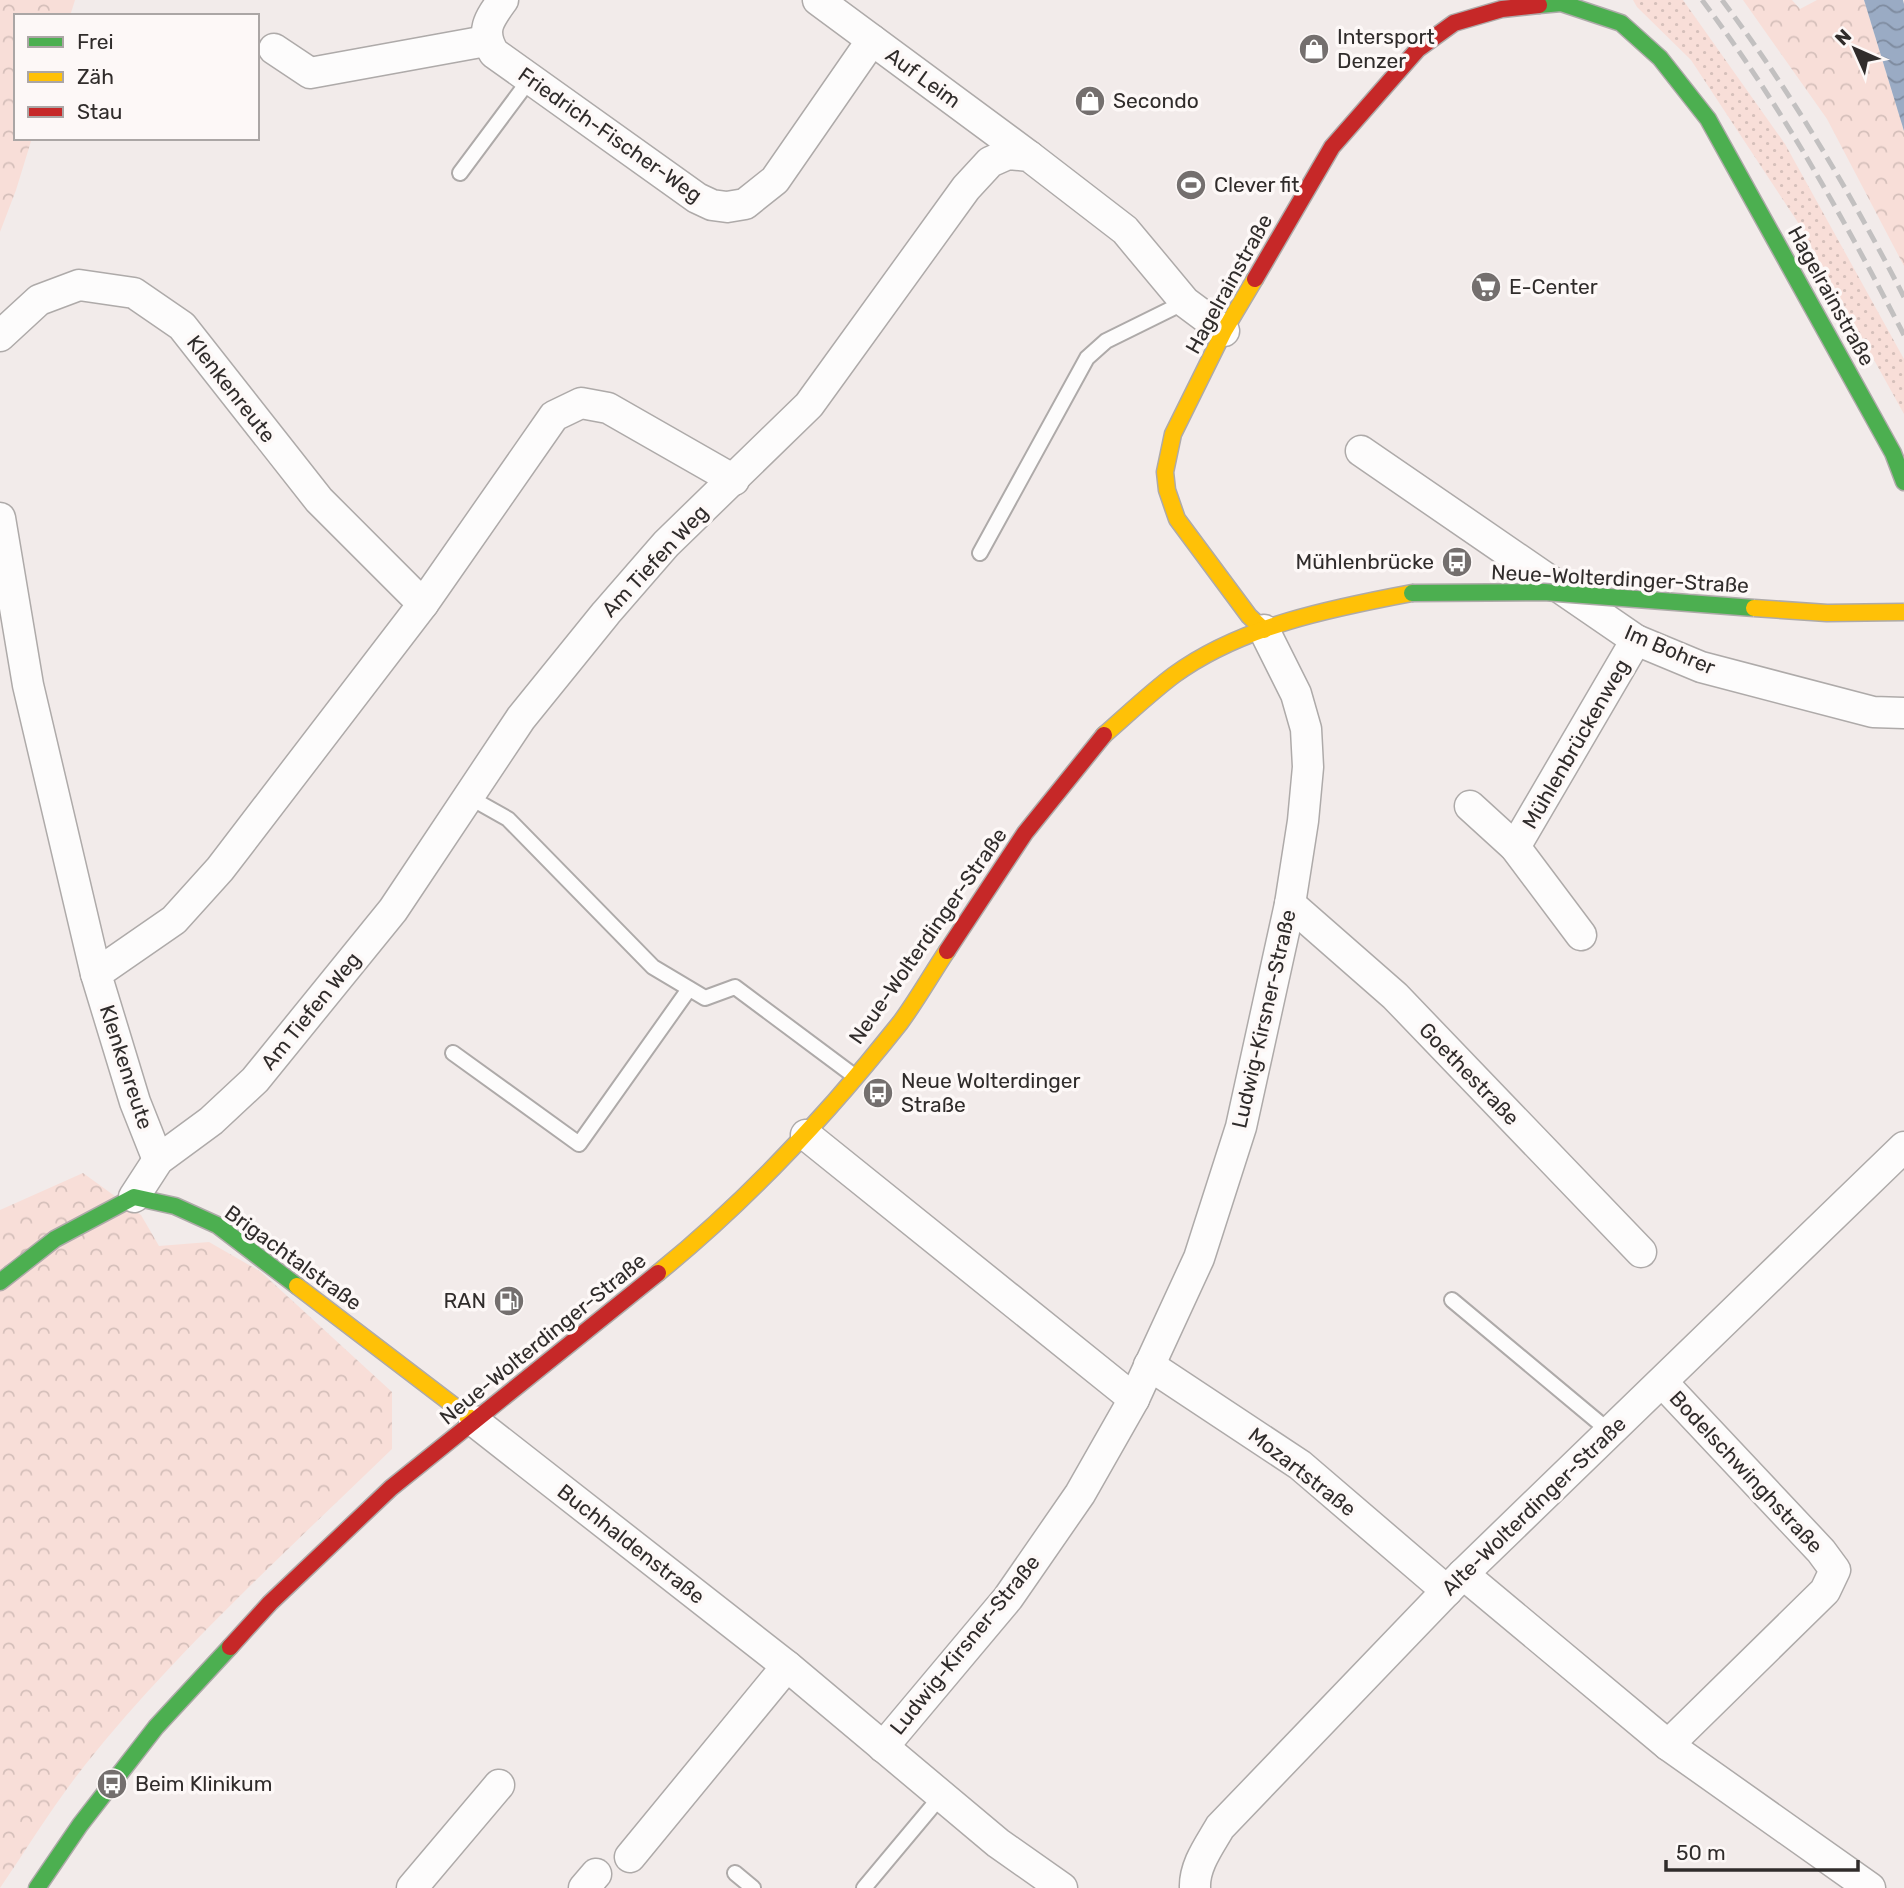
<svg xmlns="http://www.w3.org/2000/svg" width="1904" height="1888" viewBox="0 0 1904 1888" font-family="Rubik,sans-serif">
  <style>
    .grass { fill: url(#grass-dots) }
    .forest { fill: url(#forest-crowns) }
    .water { fill: url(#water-waves) }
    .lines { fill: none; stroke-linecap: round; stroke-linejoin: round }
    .lane-casing { stroke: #aeaaa9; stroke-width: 18 }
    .street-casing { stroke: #aeaaa9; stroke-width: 33 }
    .fast-casing { stroke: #aeaaa9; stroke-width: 19 }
    .slow-casing { stroke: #aeaaa9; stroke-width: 19 }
    .jam-casing { stroke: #aeaaa9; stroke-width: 19 }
    .lane { stroke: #fdfcfc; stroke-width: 14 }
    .street { stroke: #fdfcfc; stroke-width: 30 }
    .fast { stroke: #4caf50; stroke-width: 16 }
    .slow { stroke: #ffc107; stroke-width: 16 }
    .jam { stroke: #c62828; stroke-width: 16 }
    .rail { stroke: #c2c0c0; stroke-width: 5; stroke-dasharray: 14 7; stroke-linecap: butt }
    .fast-bridge-casing { stroke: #aeaaa9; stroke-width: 19; stroke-linecap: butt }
    .slow-bridge-casing { stroke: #aeaaa9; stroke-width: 19; stroke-linecap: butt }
    .fast-bridge { stroke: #4caf50; stroke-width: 16 }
    .slow-bridge { stroke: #ffc107; stroke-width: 16 }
    .labels { text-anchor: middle; stroke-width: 7; stroke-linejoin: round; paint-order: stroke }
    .poi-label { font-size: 21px; fill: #302c2b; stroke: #fdf8f7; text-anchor: start }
    .street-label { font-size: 21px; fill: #302c2b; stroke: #fdf8f7 }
  </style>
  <defs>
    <pattern id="grass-dots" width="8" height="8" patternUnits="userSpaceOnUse" patternTransform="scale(1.75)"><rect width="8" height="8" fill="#f8ded8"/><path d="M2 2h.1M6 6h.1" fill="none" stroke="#d5bfba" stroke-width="1.8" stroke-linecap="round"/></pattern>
    <pattern id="forest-crowns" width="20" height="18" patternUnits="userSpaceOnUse" patternTransform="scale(1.75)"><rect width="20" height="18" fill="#f8ded8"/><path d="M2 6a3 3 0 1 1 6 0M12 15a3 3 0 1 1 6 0" fill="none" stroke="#d5bfba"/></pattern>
    <pattern id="water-waves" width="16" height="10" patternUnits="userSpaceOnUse" patternTransform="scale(1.75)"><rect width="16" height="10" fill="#9aabc4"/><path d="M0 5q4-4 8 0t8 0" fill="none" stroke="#7e8b9f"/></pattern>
  </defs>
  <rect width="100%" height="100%" fill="#f2ebea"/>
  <!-- grass -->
  <polygon class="grass" points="1633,0 1683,0 1785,144 1904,359 1904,414 1797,221 1691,60 1637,7"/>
  <!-- forest -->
  <g class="forest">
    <polygon points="0,0 75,0 70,16 16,16 16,138 32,138 16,190 0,232"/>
    <polygon points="1743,0 1792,0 1800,9 1817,0 1864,0 1904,131 1904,266 1827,119"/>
    <path d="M83,1173L141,1215L159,1246L209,1242L261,1272L392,1392V1449C287,1551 177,1650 85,1765C54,1804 28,1847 0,1888V1210Z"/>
  </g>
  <!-- water -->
  <polygon class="water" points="1864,0 1903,0 1904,4 1904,131"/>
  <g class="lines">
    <!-- lane casing -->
    <g class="lane-casing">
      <g id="lane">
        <polyline points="460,173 530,79"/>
        <polyline points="980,553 1087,358 1106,341 1185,302"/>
        <polyline points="469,797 508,819 653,967 705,998 735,987 853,1075"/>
        <polyline points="453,1053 579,1144 689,989"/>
        <polyline points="1452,1300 1609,1431"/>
        <polyline points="735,1873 753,1888"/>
        <polyline points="864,1888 941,1796"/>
      </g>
    </g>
    <!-- street casing -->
    <g class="street-casing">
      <g id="street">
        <path d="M503,0C489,19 480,31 494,53L697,198L712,205L727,207L745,204L775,180L872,40"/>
        <polyline points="818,0 1029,156"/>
        <polyline points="274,49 310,73 486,41"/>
        <polyline points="0,336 39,300 79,285 134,293 182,326 319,500 423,604"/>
        <polyline points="1361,451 1636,640 1701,667 1873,712 1904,713"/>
        <polyline points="0,518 28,685 96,974"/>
        <polyline points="1470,806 1515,847 1581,935"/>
        <polyline points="1515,847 1636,640"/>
        <polyline points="1290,904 1395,996 1641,1252"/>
        <polyline points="806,1135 1134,1399"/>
        <polyline points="158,1160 135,1102 96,974 174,920 220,869 423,604 554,416 581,403 608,408 734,480"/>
        <polyline points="134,1197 158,1160 211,1121 255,1080 393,910 521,718 606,613 666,544 809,405 966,188 990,162 1008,154 1029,156 1125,230 1185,302 1224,331"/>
        <polyline points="1149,1365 1300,1465 1447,1591"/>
        <polyline points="1663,1383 1821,1551 1835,1570 1825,1591 1668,1745"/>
        <polyline points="474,1421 787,1666 998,1843 1062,1888"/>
        <polyline points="1463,1574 1668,1745 1870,1888"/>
        <polyline points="883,1747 1008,1598 1080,1494 1134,1399 1199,1258 1241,1127 1290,904 1303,821 1308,767 1306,729 1296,694 1264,630"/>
        <polyline points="630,1857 787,1666"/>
        <polyline points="412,1888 499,1785"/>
        <polyline points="584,1888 596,1874"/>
        <path d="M1195,1888C1194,1866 1209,1846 1220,1827L1463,1574L1904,1147"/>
      </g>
    </g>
    <!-- fast casing -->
    <g class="fast-casing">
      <g id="fast">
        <polyline points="1539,5 1561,3 1621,23 1660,58 1708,119 1893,453 1904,482"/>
        <polyline points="0,1282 55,1239 134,1197 175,1206 217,1225 297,1286"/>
        <polyline points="37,1888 80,1825 156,1727 230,1647"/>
      </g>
    </g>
    <!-- slow casing -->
    <g class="slow-casing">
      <g id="slow">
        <polyline points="1255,279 1224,331 1173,434 1165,472 1167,490 1177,519 1249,616 1264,630"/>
        <path d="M1104,735C1127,715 1150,693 1174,675C1241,626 1332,608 1412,593"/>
        <path d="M658,1273C748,1200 828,1114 900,1023C917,1000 931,975 947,951"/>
        <polyline points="297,1286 474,1421"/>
      </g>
    </g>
    <!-- jam casing -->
    <g class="jam-casing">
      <g id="jam">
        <polyline points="1255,279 1332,147 1418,49 1454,23 1502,9 1539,5"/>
        <polyline points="947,951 1025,833 1104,735"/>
        <polyline points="230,1647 270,1603 391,1488 658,1273"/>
      </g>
    </g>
    <!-- lane -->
    <use href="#lane" class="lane"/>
    <!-- street -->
    <use href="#street" class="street"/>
    <!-- fast -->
    <use href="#fast" class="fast"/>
    <!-- slow -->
    <use href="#slow" class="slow"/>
    <!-- jam -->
    <use href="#jam" class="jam"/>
    <!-- rail -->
    <g class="rail">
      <path d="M1702,0C1781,105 1844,219 1904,335"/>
      <path d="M1722,0C1792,93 1851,194 1904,297"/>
    </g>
    <!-- fast-bridge casing -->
    <g class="fast-bridge-casing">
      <polyline id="fast-bridge" points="1412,593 1544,592 1754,608"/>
    </g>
    <!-- slow-bridge casing -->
    <g class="slow-bridge-casing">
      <polyline id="slow-bridge" points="1754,608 1827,613 1904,612"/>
    </g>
    <!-- fast-bridge -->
    <use href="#fast-bridge" class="fast-bridge"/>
    <!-- slow-bridge -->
    <use href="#slow-bridge" class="slow-bridge"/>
  </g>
  <!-- icons -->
  <defs>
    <g id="shop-disc" transform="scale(1.575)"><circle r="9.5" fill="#746f6e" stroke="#fdf8f7"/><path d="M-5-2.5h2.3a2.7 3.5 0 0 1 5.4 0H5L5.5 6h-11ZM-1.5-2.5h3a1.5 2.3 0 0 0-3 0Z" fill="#fff"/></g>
    <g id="stadium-disc" transform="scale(1.575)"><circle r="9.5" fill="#746f6e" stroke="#fdf8f7"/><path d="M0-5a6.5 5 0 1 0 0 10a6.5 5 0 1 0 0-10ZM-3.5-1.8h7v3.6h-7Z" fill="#fff"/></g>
    <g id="supermarket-disc" transform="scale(1.575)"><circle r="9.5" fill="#746f6e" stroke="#fdf8f7"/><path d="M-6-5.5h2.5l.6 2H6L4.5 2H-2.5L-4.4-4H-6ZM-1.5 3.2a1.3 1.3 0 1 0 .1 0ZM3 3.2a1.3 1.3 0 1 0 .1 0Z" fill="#fff"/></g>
    <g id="bus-disc" transform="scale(1.575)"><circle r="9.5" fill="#746f6e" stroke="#fdf8f7"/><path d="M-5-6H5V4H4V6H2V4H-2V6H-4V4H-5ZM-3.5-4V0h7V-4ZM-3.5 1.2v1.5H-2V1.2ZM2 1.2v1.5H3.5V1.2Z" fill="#fff"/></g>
    <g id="fuel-disc" transform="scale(1.575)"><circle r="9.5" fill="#746f6e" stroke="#fdf8f7"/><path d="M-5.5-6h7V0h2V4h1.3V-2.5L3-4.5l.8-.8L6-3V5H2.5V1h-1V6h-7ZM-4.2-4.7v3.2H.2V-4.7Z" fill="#fff"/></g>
  </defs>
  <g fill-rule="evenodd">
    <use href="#shop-disc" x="1314" y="49"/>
    <use href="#shop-disc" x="1090" y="101"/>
    <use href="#stadium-disc" x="1191" y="185"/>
    <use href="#supermarket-disc" x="1486" y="287"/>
    <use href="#bus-disc" x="1457" y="562"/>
    <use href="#bus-disc" x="878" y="1093"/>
    <use href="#fuel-disc" x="509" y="1301"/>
    <use href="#bus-disc" x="112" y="1784"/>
  </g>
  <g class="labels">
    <!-- poi labels -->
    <g class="poi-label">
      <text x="1337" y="44">Intersport<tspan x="1337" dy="24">Denzer</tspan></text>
      <text x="1113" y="108">Secondo</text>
      <text x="1214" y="192">Clever fit</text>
      <text x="1509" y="294">E-Center</text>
      <text x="1434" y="569" text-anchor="end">Mühlenbrücke</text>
      <text x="901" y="1088">Neue Wolterdinger<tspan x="901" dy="24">Straße</tspan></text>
      <text x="486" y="1308" text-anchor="end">RAN</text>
      <text x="135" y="1791">Beim Klinikum</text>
    </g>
    <!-- street labels -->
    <g class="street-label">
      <text transform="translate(923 78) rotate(36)" y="7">Auf Leim</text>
      <text transform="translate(610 135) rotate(35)" y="7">Friedrich-Fischer-Weg</text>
      <text transform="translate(1229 284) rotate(-61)" y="7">Hagelrainstraße</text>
      <text transform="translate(1831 296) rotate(61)" y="7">Hagelrainstraße</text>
      <text transform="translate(231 389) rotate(52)" y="7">Klenkenreute</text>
      <text transform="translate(655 561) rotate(-47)" y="7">Am Tiefen Weg</text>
      <text transform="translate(1620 579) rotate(3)" y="7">Neue-Wolterdinger-Straße</text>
      <text transform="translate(1670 650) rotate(23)" y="7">Im Bohrer</text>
      <text transform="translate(1576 744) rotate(-60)" y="7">Mühlenbrückenweg</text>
      <text transform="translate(928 936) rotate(-55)" y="7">Neue-Wolterdinger-Straße</text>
      <text transform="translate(311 1011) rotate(-51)" y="7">Am Tiefen Weg</text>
      <text transform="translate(1264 1019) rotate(-77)" y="7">Ludwig-Kirsner-Straße</text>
      <text transform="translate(126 1067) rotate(72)" y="7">Klenkenreute</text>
      <text transform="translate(1469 1074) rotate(46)" y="7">Goethestraße</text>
      <text transform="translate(293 1258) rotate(36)" y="7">Brigachtalstraße</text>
      <text transform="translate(543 1339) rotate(-39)" y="7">Neue-Wolterdinger-Straße</text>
      <text transform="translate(1302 1472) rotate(38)" y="7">Mozartstraße</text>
      <text transform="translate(1746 1472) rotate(47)" y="7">Bodelschwinghstraße</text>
      <text transform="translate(1534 1506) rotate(-44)" y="7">Alte-Wolterdinger-Straße</text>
      <text transform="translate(631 1544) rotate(38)" y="7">Buchhaldenstraße</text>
      <text transform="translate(965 1645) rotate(-51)" y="7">Ludwig-Kirsner-Straße</text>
    </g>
  </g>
  <!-- legend -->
  <rect x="14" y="14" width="245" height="126" fill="#fdf8f7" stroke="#aba6a5" stroke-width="2"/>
  <rect x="28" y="37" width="35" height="10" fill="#4caf50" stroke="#aba6a5" stroke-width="2"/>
  <text x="77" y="49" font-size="21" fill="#302c2b">Frei</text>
  <rect x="28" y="72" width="35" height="10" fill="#ffc107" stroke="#aba6a5" stroke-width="2"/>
  <text x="77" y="84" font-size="21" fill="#302c2b">Zäh</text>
  <rect x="28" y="107" width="35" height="10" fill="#c62828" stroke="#aba6a5" stroke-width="2"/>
  <text x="77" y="119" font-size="21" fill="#302c2b">Stau</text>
  <!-- north arrow -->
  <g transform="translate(1855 49) rotate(315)" stroke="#fdf8f7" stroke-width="5" paint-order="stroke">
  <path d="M0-5L12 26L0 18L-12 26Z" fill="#302c2b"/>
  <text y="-10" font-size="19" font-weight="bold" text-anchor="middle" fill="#302c2b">N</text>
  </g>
  <!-- scale -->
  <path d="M1666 1860v10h192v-10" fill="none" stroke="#302c2b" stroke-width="3.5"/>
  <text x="1676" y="1860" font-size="21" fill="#302c2b" stroke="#fdf8f7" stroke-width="5" paint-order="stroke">50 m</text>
</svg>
